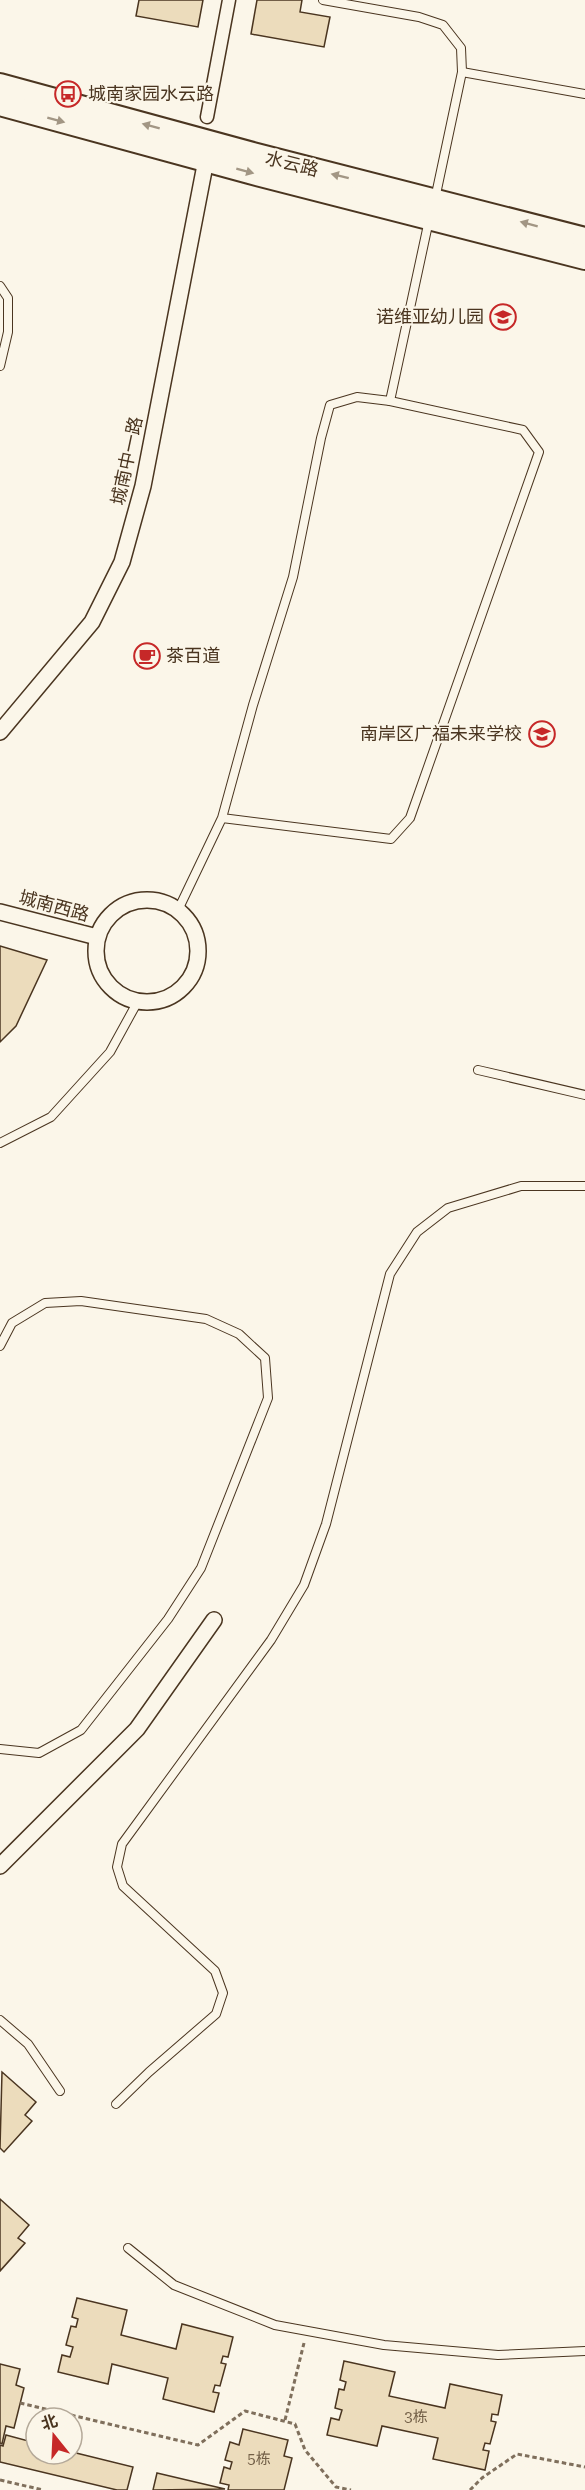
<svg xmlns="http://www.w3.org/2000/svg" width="585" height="2490" viewBox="0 0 585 2490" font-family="'Roboto Serif','Noto Sans SC',serif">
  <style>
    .building { fill: #ecdcbc; stroke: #4a3520; stroke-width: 1.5 }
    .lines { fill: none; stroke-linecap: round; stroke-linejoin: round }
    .service-casing { stroke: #4a3520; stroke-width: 10 }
    .pedestrian-casing { stroke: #4a3520; stroke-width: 15 }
    .minor-casing { stroke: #4a3520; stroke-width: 18 }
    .secondary-casing { stroke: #4a3520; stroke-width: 26 }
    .path { stroke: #7f6f5c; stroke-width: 3; stroke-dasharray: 4.5 3; stroke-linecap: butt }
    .service { stroke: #fbf6e9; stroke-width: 8 }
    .pedestrian { stroke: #fbf6e9; stroke-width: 12 }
    .minor { stroke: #fbf6e9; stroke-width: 15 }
    .secondary { stroke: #fbf6e9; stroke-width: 22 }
    .oneway { fill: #a29684 }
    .labels { text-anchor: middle; stroke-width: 4.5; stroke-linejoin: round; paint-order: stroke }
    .number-label { font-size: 15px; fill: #725f47 }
    .poi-label { font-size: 18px; fill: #4a3520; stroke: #fbf6e9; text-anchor: start }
    .street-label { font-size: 18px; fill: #4a3520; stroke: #fbf6e9 }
  </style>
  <rect width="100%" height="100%" fill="#fbf6e9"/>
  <!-- building -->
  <g class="building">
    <polygon points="139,0 203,0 198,27 136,16"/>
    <polygon points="257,0 302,0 300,12 330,17 324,47 251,34"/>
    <polygon points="0,946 47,960 16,1026 0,1042"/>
    <polygon points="2,2072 36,2102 25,2115 32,2121 4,2152 0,2148"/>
    <polygon points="0,2199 29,2225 18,2238 25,2243 0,2271"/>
    <polygon points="77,2298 127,2310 121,2335 176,2349 182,2324 233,2337 228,2357 223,2356 221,2363 226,2364 220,2386 215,2385 213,2392 219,2393 214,2412 163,2399 168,2378 112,2364 108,2384 58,2372 62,2355 70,2357 73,2347 66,2345 71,2326 76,2327 78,2319 72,2317"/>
    <polygon points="344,2361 395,2372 389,2396 445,2408 450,2384 502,2395 498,2415 492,2414 491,2421 496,2422 490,2444 485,2443 483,2450 489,2451 485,2470 433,2459 438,2438 382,2426 377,2446 327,2435 331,2418 339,2420 342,2410 335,2408 339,2389 344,2390 346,2382 340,2380"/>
    <polygon points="0,2364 20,2369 16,2385 24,2388 14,2428 6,2426 2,2444 0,2443"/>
    <polygon points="243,2429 288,2440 284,2456 292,2458 284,2490 228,2490 229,2485 220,2483 224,2467 230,2469 232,2462 225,2460 230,2442 239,2445"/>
    <polygon points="6,2435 36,2443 36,2454 72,2454 72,2452 133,2467 127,2490 117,2490 0,2462 0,2445 3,2446"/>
    <polygon points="157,2473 225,2489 153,2490"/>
  </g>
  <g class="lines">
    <!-- service casing -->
    <g class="service-casing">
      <g id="service">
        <polyline points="323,0 419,17 443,25 461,48 462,72 435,199"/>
        <polyline points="462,72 585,94"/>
        <polyline points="0,286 8,298 8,332 0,366"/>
        <polyline points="390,401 429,220"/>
        <polyline points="178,910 222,818 253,705 293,577 321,438 330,405 357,397 390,401 523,430 539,452 410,818 391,839 222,818"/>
        <polyline points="478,1070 585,1095"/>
        <polyline points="0,1143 51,1117 110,1052 138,1001"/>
        <polyline points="0,1346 12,1323 45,1303 81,1301 206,1319 239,1334 265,1358 268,1398 201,1568 168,1619 81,1730 39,1753 0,1749"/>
        <polyline points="0,2020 28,2044 60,2091"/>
        <polyline points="116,2104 149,2072 216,2014 223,1993 215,1971 123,1886 117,1867 122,1844 271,1640 304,1585 326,1524 390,1274 417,1232 448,1208 521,1186 585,1186"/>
        <polyline points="128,2248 174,2285 275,2325 384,2345 498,2355 585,2351"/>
      </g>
    </g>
    <!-- pedestrian casing -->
    <g class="pedestrian-casing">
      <polyline id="pedestrian" points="207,117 229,0"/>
    </g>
    <!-- minor casing -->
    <g class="minor-casing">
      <g id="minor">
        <polyline points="0,732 92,622 122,562 143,486 206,160"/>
        <circle cx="147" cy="951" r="51"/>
        <polyline points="0,912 97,937"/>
        <polyline points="0,1866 137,1729 214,1620"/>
      </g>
    </g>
    <!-- secondary casing -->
    <g class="secondary-casing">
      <g id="secondary">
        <polyline points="0,85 253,154 585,239"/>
        <polyline points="0,104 249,172 585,258"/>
      </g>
    </g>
    <!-- path -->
    <g class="path">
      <polyline points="20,2403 198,2445 245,2411 295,2424 305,2450 336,2487 351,2490"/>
      <polyline points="285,2420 304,2343"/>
      <polyline points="0,2480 43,2490"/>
      <polyline points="470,2490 482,2478 517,2454 585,2467"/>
    </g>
    <!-- service -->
    <use href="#service" class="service"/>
    <!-- pedestrian -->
    <use href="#pedestrian" class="pedestrian"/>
    <!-- minor -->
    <use href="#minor" class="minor"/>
    <!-- secondary -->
    <use href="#secondary" class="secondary"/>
  </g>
  <!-- one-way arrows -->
  <defs><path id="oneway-solid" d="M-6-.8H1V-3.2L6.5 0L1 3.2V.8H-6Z" transform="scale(1.5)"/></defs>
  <g class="oneway">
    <use href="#oneway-solid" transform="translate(56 120) rotate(15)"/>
    <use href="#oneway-solid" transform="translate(151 126) rotate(-165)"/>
    <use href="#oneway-solid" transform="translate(245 171) rotate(15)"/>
    <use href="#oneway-solid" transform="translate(340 176) rotate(-166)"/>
    <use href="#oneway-solid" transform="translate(529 224) rotate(-165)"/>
  </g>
  <!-- icons -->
  <defs>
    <g id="bus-ring" transform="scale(1.35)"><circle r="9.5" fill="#fbf6e9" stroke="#c62828" stroke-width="1.5"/><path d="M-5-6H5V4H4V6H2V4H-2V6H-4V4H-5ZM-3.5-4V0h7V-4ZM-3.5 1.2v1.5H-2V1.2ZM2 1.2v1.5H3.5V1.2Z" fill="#c62828"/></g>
    <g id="school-ring" transform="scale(1.35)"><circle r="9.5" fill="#fbf6e9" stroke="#c62828" stroke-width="1.5"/><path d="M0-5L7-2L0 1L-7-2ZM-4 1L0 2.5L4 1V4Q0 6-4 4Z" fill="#c62828"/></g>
    <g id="cafe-ring" transform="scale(1.35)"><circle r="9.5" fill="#fbf6e9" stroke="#c62828" stroke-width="1.5"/><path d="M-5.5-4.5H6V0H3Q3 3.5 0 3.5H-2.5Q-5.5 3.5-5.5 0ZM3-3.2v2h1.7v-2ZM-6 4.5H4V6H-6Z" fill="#c62828"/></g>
  </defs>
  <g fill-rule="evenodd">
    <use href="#bus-ring" x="68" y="94"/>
    <use href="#school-ring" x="503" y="317"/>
    <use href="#cafe-ring" x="147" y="656"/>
    <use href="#school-ring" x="542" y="734"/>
  </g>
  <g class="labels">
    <!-- number labels -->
    <g class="number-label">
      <text x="416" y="2422">3栋</text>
      <text x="259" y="2464">5栋</text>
    </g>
    <!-- poi labels -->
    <g class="poi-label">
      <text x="88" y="100">城南家园水云路</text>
      <text x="484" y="323" text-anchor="end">诺维亚幼儿园</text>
      <text x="166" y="662">茶百道</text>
      <text x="522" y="740" text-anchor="end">南岸区广福未来学校</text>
    </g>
    <!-- street labels -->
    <g class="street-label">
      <text transform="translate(292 164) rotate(14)" y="6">水云路</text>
      <text transform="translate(127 461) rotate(-78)" y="6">城南中一路</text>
      <text transform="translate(54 906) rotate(15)" y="6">城南西路</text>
    </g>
  </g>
  <!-- north arrow -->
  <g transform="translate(54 2436) rotate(342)"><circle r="28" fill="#fbf6e9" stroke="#b4a999" stroke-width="1.5"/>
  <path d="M0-4.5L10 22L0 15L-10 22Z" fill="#c62828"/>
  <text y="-9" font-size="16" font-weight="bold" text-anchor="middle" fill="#4a3520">北</text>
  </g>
</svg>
